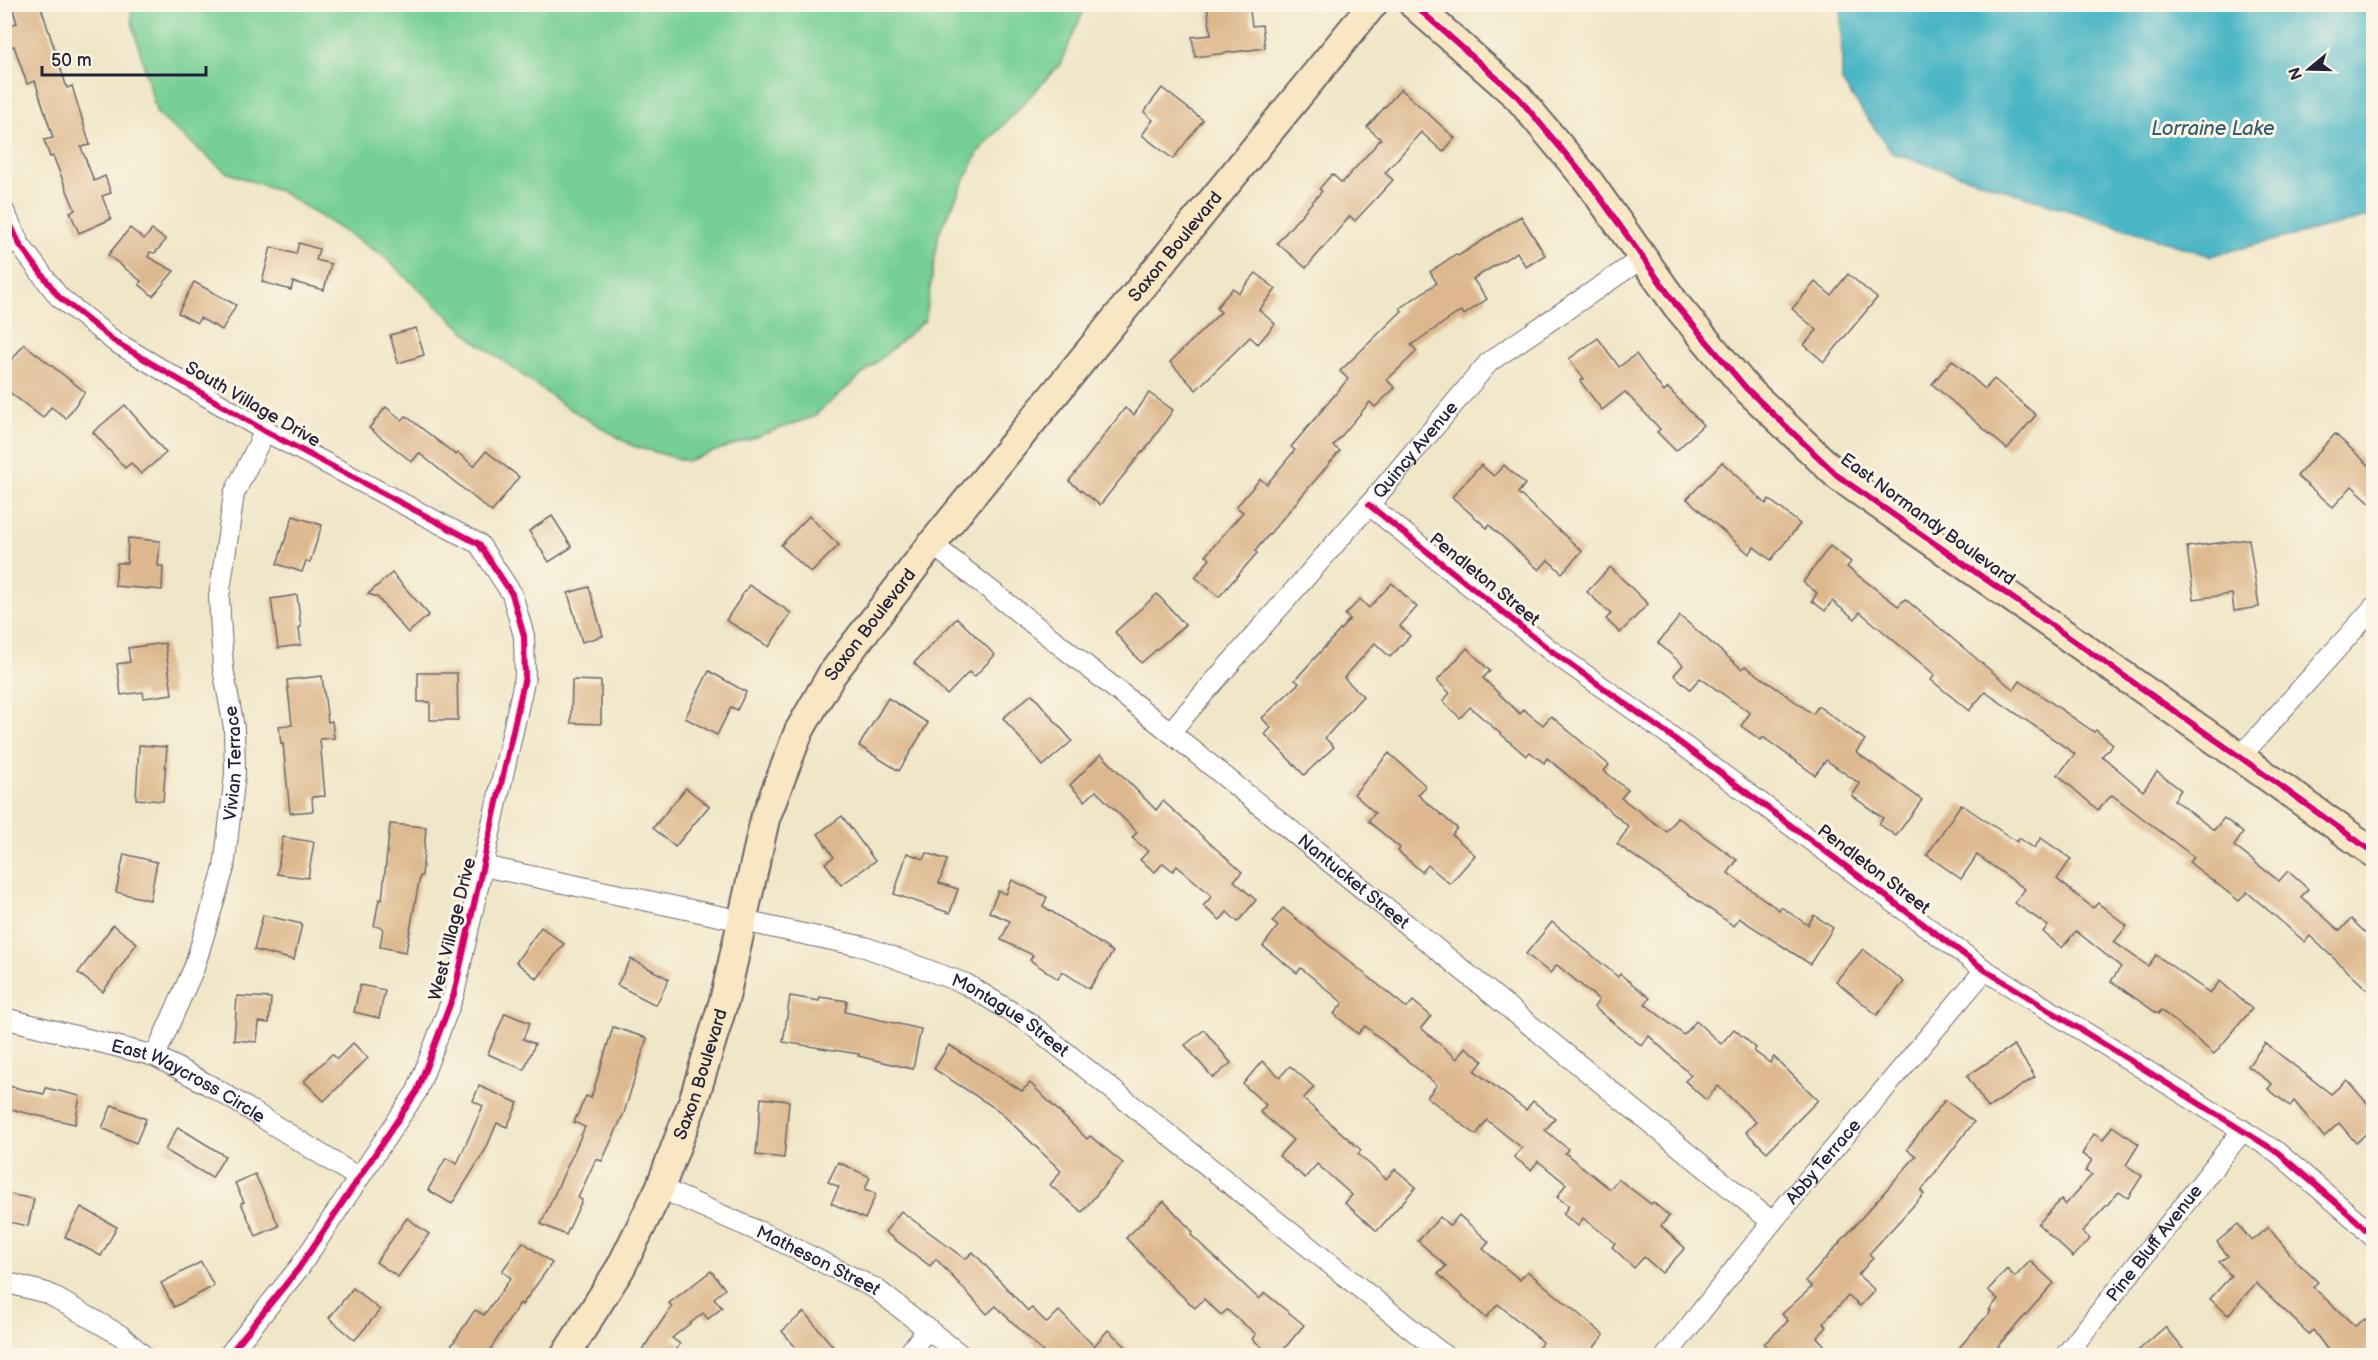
<svg xmlns="http://www.w3.org/2000/svg" width="2378" height="1360" viewBox="0 0 2378 1360" font-family="'Balsamiq Sans',sans-serif">
  <style>
    .green { fill: #75cf95; stroke: #4c7868; stroke-width: 1.5 }
    .water { fill: #49b5c5; stroke: #366c80; stroke-width: 1.5 }
    .building { fill: #ddb88e }
    .lines { fill: none; stroke-linecap: round; stroke-linejoin: round }
    .street-casing { stroke: #6a676c; stroke-width: 22 }
    .secondary-casing { stroke: #6a676c; stroke-width: 32 }
    .street { stroke: #fff; stroke-width: 20 }
    .secondary { stroke: #f9e7c3; stroke-width: 28 }
    .cycleway-casing { stroke: #fcf5e5; stroke-width: 10 }
    .cycleway { stroke: #d6006c; stroke-width: 6 }
    .labels { text-anchor: middle; stroke-width: 6; stroke-linejoin: round; paint-order: stroke }
    .street-label { font-size: 18px; fill: #22223b; stroke: #fcf5e5 }
    .water-label { font-size: 20px; font-style: italic; fill: #325d72; stroke: #fcf5e5 }
  </style>
  <rect width="100%" height="100%" fill="#fcf5e5"/>
  <filter id="ink" filterUnits="userSpaceOnUse"><feTurbulence type="fractalNoise" baseFrequency=".0167" numOctaves="2"/><feDisplacementMap in="SourceGraphic" scale="12" xChannelSelector="R" yChannelSelector="G"/><feConvolveMatrix kernelMatrix="1 2 1 2 8 2 1 2 1" color-interpolation-filters="sRGB"/></filter>
  <filter id="wash" filterUnits="userSpaceOnUse"><feTurbulence type="fractalNoise" baseFrequency=".008" numOctaves="4" result="noise"/><feDisplacementMap in="SourceGraphic" scale="24" xChannelSelector="R" yChannelSelector="G"/><feGaussianBlur stdDeviation="1.35" result="paint"/><feColorMatrix in="noise" values="0 0 0 0 0 0 0 0 0 0 0 0 0 0 0 0 0 1.4 0 .05"/><feComposite in="paint" operator="in"/></filter>
  <g filter="url(#wash)">
    <rect width="100%" height="100%" fill="#f0e6c8"/>
    <!-- green -->
    <polygon class="green" points="131,5 131,4 1086,5 1060,64 979,151 939,233 925,320 813,417 687,461 633,446 565,406 474,340 382,255 282,192 226,172 157,114 132,22"/>
    <!-- water -->
    <polygon class="water" points="1841,5 2373,5 2373,216 2210,256 1892,153 1842,82"/>
    <g id="blocks">
      <!-- building -->
      <g class="building">
        <polygon points="11,4 40,4 67,88 72,86 90,145 81,147 94,181 105,176 111,193 102,196 111,219 79,233 70,212 75,210 53,156 50,157 44,140 53,138 35,81 27,84 14,46 8,48 4,36 4,27 17,23"/>
        <polygon points="1207,4 1249,4 1252,26 1262,25 1265,48 1195,57 1192,37 1211,35"/>
        <polygon points="1162,88 1203,120 1173,159 1142,135 1153,120 1144,112"/>
        <polygon points="1401,89 1455,138 1443,152 1421,132 1385,173 1393,180 1355,221 1350,216 1306,268 1277,243 1322,191 1319,189 1332,174 1342,183 1381,139 1367,127"/>
        <polygon points="1521,216 1545,255 1526,267 1517,252 1473,279 1487,299 1464,315 1461,311 1411,345 1417,351 1387,380 1395,388 1375,407 1370,402 1333,446 1340,451 1255,551 1257,553 1219,597 1195,577 1210,559 1206,555 1243,512 1236,507 1260,479 1267,484 1295,450 1291,447 1348,379 1340,371 1402,311 1400,308 1437,283 1430,272 1456,254 1458,256"/>
        <polygon points="130,228 144,239 152,230 166,240 155,253 150,252 148,257 174,271 153,296 139,284 141,281 108,255"/>
        <polygon points="299,243 319,249 316,260 331,264 324,290 293,282 291,290 262,282 271,247 296,254"/>
        <polygon points="1256,273 1276,289 1259,310 1275,324 1258,344 1250,337 1196,390 1170,362 1221,312 1216,308 1233,288 1239,293"/>
        <polygon points="1848,274 1877,298 1824,362 1804,345 1817,330 1792,309 1815,282 1831,295"/>
        <polygon points="194,282 236,305 222,330 200,318 197,323 178,313"/>
        <polygon points="416,328 424,355 398,363 390,335"/>
        <polygon points="1598,338 1619,367 1636,354 1664,392 1668,388 1703,425 1676,451 1657,432 1660,429 1625,392 1602,410 1580,381 1584,379 1569,359"/>
        <polygon points="24,344 85,392 66,418 51,407 43,418 4,388 4,370"/>
        <polygon points="1952,360 1985,389 1994,379 2036,415 2007,449 1932,384"/>
        <polygon points="1149,393 1173,410 1143,453 1142,452 1100,505 1069,481 1125,408 1134,415"/>
        <polygon points="125,405 166,453 141,474 131,463 125,468 93,432"/>
        <polygon points="386,407 402,420 406,416 456,455 458,453 474,466 486,451 519,477 492,512 419,453 412,462 369,428"/>
        <polygon points="2335,434 2373,469 2373,505 2352,486 2333,507 2297,476"/>
        <polygon points="1722,462 1766,504 1769,499 1800,524 1771,560 1754,547 1749,554 1687,499"/>
        <polygon points="1481,465 1494,476 1504,465 1525,484 1518,493 1582,551 1562,573 1548,560 1539,570 1489,525 1487,528 1452,497"/>
        <polygon points="293,516 322,525 310,562 306,561 302,572 277,564"/>
        <polygon points="552,516 572,547 549,562 529,531"/>
        <polygon points="809,516 839,545 811,573 781,545"/>
        <polygon points="128,538 160,541 158,566 163,566 162,590 115,586 117,563 127,563"/>
        <polygon points="2249,539 2259,607 2234,611 2232,594 2194,599 2187,547"/>
        <polygon points="1830,546 1851,562 1847,567 1898,606 1905,599 2014,690 2020,681 2094,732 2096,730 2113,744 2102,756 2143,791 2157,772 2181,790 2174,800 2214,830 2224,818 2243,833 2234,846 2279,881 2288,871 2308,889 2301,897 2340,931 2351,919 2373,940 2373,995 2310,936 2305,942 2247,892 2239,901 2189,862 2194,857 2112,795 2098,810 2058,775 2075,754 1985,692 1969,711 1931,680 1935,675 1860,612 1855,619 1832,601 1825,611 1812,601 1817,593 1803,582"/>
        <polygon points="1610,567 1648,604 1620,633 1606,619 1611,614 1587,592"/>
        <polygon points="392,573 429,615 408,633 377,597 368,594"/>
        <polygon points="1392,583 1417,607 1400,626 1410,636 1390,657 1375,643 1344,678 1363,696 1325,738 1334,747 1304,775 1265,734 1271,728 1262,718 1299,683 1295,680 1350,619 1345,615 1360,599 1369,608"/>
        <polygon points="749,585 791,613 769,647 726,620"/>
        <polygon points="589,587 603,636 582,642 568,593"/>
        <polygon points="1157,594 1185,625 1141,663 1115,632"/>
        <polygon points="297,595 301,627 299,628 301,645 278,648 271,599"/>
        <polygon points="1680,616 1742,669 1745,666 1813,714 1818,706 1865,740 1856,752 1922,800 1896,836 1879,824 1883,818 1852,796 1860,784 1826,760 1815,775 1763,737 1761,740 1741,726 1750,713 1700,678 1690,689 1674,675 1683,665 1658,643"/>
        <polygon points="957,618 995,655 974,677 969,672 947,695 914,663"/>
        <polygon points="165,643 172,694 144,698 143,692 121,695 117,664 130,662 128,648"/>
        <polygon points="1467,648 1490,671 1483,678 1520,714 1523,709 1543,725 1551,716 1609,765 1604,771 1628,790 1621,798 1667,832 1677,817 1737,860 1728,873 1779,910 1781,907 1808,925 1814,915 1833,928 1810,964 1739,918 1734,926 1617,844 1629,827 1547,758 1544,763 1530,752 1526,756 1470,707 1460,718 1443,701 1450,693 1437,681"/>
        <polygon points="709,671 746,692 737,710 731,707 717,735 685,718"/>
        <polygon points="418,673 457,673 458,720 430,720 430,702 418,702"/>
        <polygon points="322,676 328,722 332,721 334,738 320,739 325,796 312,797 313,811 290,813 283,744 281,744 279,726 292,725 287,680"/>
        <polygon points="572,680 601,681 601,724 571,723"/>
        <polygon points="1032,694 1072,741 1043,766 1003,718"/>
        <polygon points="888,698 928,723 899,771 859,746"/>
        <polygon points="139,745 167,747 163,801 136,799"/>
        <polygon points="1389,753 1426,786 1418,795 1457,828 1452,835 1475,855 1450,884 1428,865 1422,872 1398,851 1400,848 1368,821 1375,813 1354,794"/>
        <polygon points="1101,754 1156,810 1163,801 1242,872 1234,881 1256,900 1238,922 1227,912 1220,920 1203,906 1212,896 1177,866 1173,871 1163,863 1155,872 1140,860 1148,851 1132,838 1137,832 1096,791 1085,801 1070,785"/>
        <polygon points="686,788 709,806 675,847 653,828"/>
        <polygon points="1961,804 2017,842 2019,838 2034,848 2041,838 2071,859 2057,879 2093,908 2098,903 2127,926 2114,942 2148,966 2156,955 2210,993 2220,981 2252,1009 2214,1054 2161,1010 2158,1014 2111,981 2121,967 2076,931 2062,948 2043,932 2048,926 2015,903 2025,889 1977,855 1961,879 1927,855"/>
        <polygon points="842,816 875,861 841,885 825,863 834,857 818,834"/>
        <polygon points="390,824 426,827 422,876 420,876 406,952 380,947 383,928 374,926 379,899 382,900"/>
        <polygon points="283,837 314,842 308,878 277,874"/>
        <polygon points="907,853 924,859 927,853 947,860 939,883 958,889 950,913 894,894"/>
        <polygon points="124,854 157,862 150,900 116,892"/>
        <polygon points="1012,880 1047,897 1043,906 1113,952 1089,989 1062,971 1058,979 1030,960 1033,955 1001,940 1010,921 989,912 998,891 1006,894"/>
        <polygon points="1283,908 1407,1008 1413,1001 1431,1016 1421,1028 1457,1059 1465,1047 1483,1061 1475,1071 1526,1110 1533,1101 1555,1119 1545,1130 1568,1149 1565,1153 1610,1189 1618,1179 1651,1204 1653,1202 1669,1216 1661,1226 1685,1248 1662,1273 1644,1257 1634,1268 1612,1247 1615,1243 1583,1218 1578,1226 1563,1214 1569,1206 1557,1197 1566,1184 1538,1161 1531,1170 1514,1157 1522,1148 1487,1120 1476,1135 1427,1097 1437,1085 1365,1026 1358,1034 1334,1014 1343,1003 1301,968 1297,973 1263,946 1278,926 1272,922"/>
        <polygon points="263,915 302,924 294,960 254,950"/>
        <polygon points="1552,922 1618,977 1620,974 1650,998 1645,1004 1684,1035 1696,1021 1721,1044 1734,1029 1756,1048 1754,1051 1770,1063 1774,1057 1818,1100 1767,1152 1746,1132 1756,1122 1718,1086 1706,1100 1685,1081 1691,1075 1649,1036 1642,1046 1594,1007 1599,1000 1557,965 1550,973 1526,954"/>
        <polygon points="113,925 137,943 103,992 78,973"/>
        <polygon points="541,927 564,944 537,979 516,962"/>
        <polygon points="1863,949 1904,982 1877,1015 1836,981"/>
        <polygon points="631,959 669,979 656,1005 617,985"/>
        <polygon points="360,985 385,990 379,1018 354,1012"/>
        <polygon points="237,996 271,998 269,1023 259,1022 257,1042 234,1040"/>
        <polygon points="790,996 819,1001 820,997 847,1001 845,1012 921,1029 913,1069 858,1056 859,1054 783,1042"/>
        <polygon points="505,1013 530,1023 523,1039 535,1044 524,1070 488,1054"/>
        <polygon points="613,1027 647,1038 624,1113 602,1161 596,1159 578,1198 582,1200 566,1235 541,1224 585,1127 574,1122 586,1096 591,1098"/>
        <polygon points="1204,1030 1231,1063 1213,1078 1185,1045"/>
        <polygon points="353,1043 368,1058 324,1101 304,1081 332,1054 337,1059"/>
        <polygon points="2265,1043 2331,1094 2347,1080 2373,1110 2373,1127 2356,1143 2339,1123 2324,1137 2294,1101 2290,1106 2268,1089 2272,1084 2248,1066"/>
        <polygon points="949,1045 1022,1091 1030,1083 1087,1139 1090,1136 1123,1163 1082,1212 1050,1185 1061,1171 998,1110 934,1069"/>
        <polygon points="2014,1045 2035,1077 1988,1108 1967,1076"/>
        <polygon points="1262,1061 1280,1077 1290,1066 1314,1087 1303,1099 1361,1150 1358,1154 1386,1179 1395,1169 1416,1187 1377,1231 1345,1203 1352,1195 1317,1164 1305,1178 1279,1156 1293,1140 1260,1112 1266,1105 1243,1084"/>
        <polygon points="4,1085 44,1094 46,1088 80,1096 75,1124 4,1108"/>
        <polygon points="479,1086 518,1103 507,1127 497,1123 486,1149 452,1204 428,1190 446,1158 457,1164 483,1106 473,1101"/>
        <polygon points="761,1098 789,1101 784,1158 756,1155"/>
        <polygon points="1945,1100 1974,1122 1921,1191 1924,1194 1869,1254 1873,1258 1858,1275 1875,1290 1860,1306 1848,1296 1823,1323 1827,1327 1817,1337 1826,1347 1817,1356 1775,1356 1764,1344 1788,1321 1782,1314 1812,1287 1806,1281 1916,1156 1907,1149"/>
        <polygon points="112,1105 146,1119 136,1143 102,1128"/>
        <polygon points="2112,1126 2139,1144 2126,1165 2142,1176 2128,1198 2119,1192 2082,1232 2090,1239 2073,1257 2038,1224 2061,1200 2065,1205 2092,1175 2085,1171 2092,1160 2082,1154 2094,1134 2103,1140"/>
        <polygon points="178,1127 225,1156 212,1178 165,1150"/>
        <polygon points="838,1162 870,1177 865,1189 876,1194 865,1219 831,1203 839,1187 828,1182"/>
        <polygon points="255,1174 279,1226 256,1236 241,1203 244,1202 235,1183"/>
        <polygon points="4,1193 34,1199 28,1226 4,1221"/>
        <polygon points="1164,1201 1193,1232 1191,1235 1259,1299 1265,1293 1304,1325 1278,1356 1273,1356 1252,1339 1256,1334 1227,1310 1221,1315 1204,1299 1195,1308 1166,1281 1126,1238"/>
        <polygon points="81,1207 117,1227 101,1256 65,1237"/>
        <polygon points="901,1211 965,1259 973,1252 1028,1311 1032,1308 1047,1323 1059,1311 1094,1346 1108,1330 1136,1356 1047,1356 996,1306 987,1314 936,1259 930,1266 885,1232"/>
        <polygon points="1459,1215 1489,1242 1483,1249 1520,1280 1527,1271 1604,1335 1587,1356 1532,1356 1543,1342 1498,1304 1486,1318 1438,1274 1446,1266 1418,1241 1440,1217 1450,1226"/>
        <polygon points="407,1218 429,1234 398,1277 376,1262"/>
        <polygon points="2238,1224 2251,1241 2268,1227 2297,1262 2318,1282 2313,1287 2355,1326 2365,1319 2373,1331 2373,1356 2332,1356 2313,1330 2309,1334 2256,1283 2228,1315 2210,1299 2231,1276 2219,1262 2228,1256 2217,1242"/>
        <polygon points="523,1242 552,1263 522,1305 520,1303 486,1356 465,1356 451,1346 475,1310 484,1315 511,1278 502,1271"/>
        <polygon points="2030,1261 2054,1283 1998,1346 2009,1356 1952,1356 1991,1311 1989,1310 1998,1299 1988,1290 2007,1269 2015,1277"/>
        <polygon points="201,1262 214,1286 174,1307 161,1283"/>
        <polygon points="711,1271 725,1289 714,1298 722,1308 708,1319 703,1313 672,1338 680,1344 672,1356 638,1356 672,1306 669,1303"/>
        <polygon points="353,1288 380,1310 355,1340 329,1318"/>
        <polygon points="804,1312 841,1356 803,1356 782,1331"/>
        <polygon points="2165,1327 2189,1356 2132,1356"/>
      </g>
    </g>
  </g>
  <g filter="url(#ink)">
    <use href="#blocks" fill-opacity="0" stroke="#6a676c" stroke-width="1.5"/>
    <g class="lines">
      <!-- street casing -->
      <g class="street-casing">
        <g id="street">
          <polyline points="4,211 20,245 59,297 114,341 265,431 479,544 512,594 524,636 525,677 454,994 417,1091 299,1268 228,1356"/>
          <polyline points="1369,505 1550,650 1664,731 1985,970 2277,1152 2356,1220 2374,1238"/>
          <path id="s1" d="M932,544L1170,732L1772,1222"/>
          <path id="s2" d="M1170,732L1369,505L1489,362L1644,257"/>
          <polyline points="2240,757 2374,607"/>
          <path id="s3" d="M483,866L865,947L966,984L1028,1022L1445,1356"/>
          <path id="s4" d="M4,1018L155,1056L218,1090L359,1178"/>
          <path id="s5" d="M155,1056L194,968L224,868L235,774L234,728L223,668L219,597L234,494L265,431"/>
          <path id="s6" d="M660,1188L776,1239L876,1289L962,1356"/>
          <polyline points="4,1282 47,1293 120,1335 144,1356"/>
          <polyline points="907,1356 928,1328"/>
          <path id="s7" d="M1666,1356L1772,1222L1985,970"/>
          <path id="s8" d="M2065,1356L2243,1130"/>
        </g>
      </g>
      <!-- secondary casing -->
      <g class="secondary-casing">
        <g id="secondary">
          <polyline points="1413,4 1518,97 1589,182 1677,306 1746,388 1838,476 2240,757 2374,853"/>
          <path id="s9" d="M565,1356L621,1267L660,1188L693,1102L725,997L765,819L799,731L832,674L932,544L1373,4"/>
        </g>
      </g>
      <!-- street -->
      <use href="#street" class="street"/>
      <!-- secondary -->
      <use href="#secondary" class="secondary"/>
      <!-- cycleway casing -->
      <g class="cycleway-casing">
        <g id="cycleway">
          <polyline points="1413,4 1518,97 1589,182 1677,306 1746,388 1838,476 2240,757 2374,853"/>
          <polyline points="4,211 20,245 59,297 114,341 265,431 479,544 512,594 524,636 525,677 454,994 417,1091 299,1268 228,1356"/>
          <polyline points="1369,505 1550,650 1664,731 1985,970 2277,1152 2356,1220 2374,1238"/>
        </g>
      </g>
      <!-- cycleway -->
      <use href="#cycleway" class="cycleway"/>
    </g>
  </g>
  <g class="labels">
    <!-- street labels -->
    <g class="street-label">
      <text dy="6" stroke="none"><textPath href="#s9" startOffset="1286">Saxon Boulevard</textPath></text>
      <text transform="translate(253 404) rotate(30)" y="6">South Village Drive</text>
      <text dy="6" stroke="none"><textPath href="#s2" startOffset="374">Quincy Avenue</textPath></text>
      <text transform="translate(1928 519) rotate(36)" y="6">East Normandy Boulevard</text>
      <text transform="translate(1485 579) rotate(39)" y="6">Pendleton Street</text>
      <text dy="6" stroke="none"><textPath href="#s9" startOffset="800">Saxon Boulevard</textPath></text>
      <text dy="6" stroke="none"><textPath href="#s5" startOffset="306">Vivian Terrace</textPath></text>
      <text transform="translate(1874 869) rotate(37)" y="6">Pendleton Street</text>
      <text dy="6" stroke="none"><textPath href="#s1" startOffset="540">Nantucket Street</textPath></text>
      <text transform="translate(452 929) rotate(-76)" y="6">West Village Drive</text>
      <text dy="6" stroke="none"><textPath href="#s3" startOffset="552">Montague Street</textPath></text>
      <text dy="6" stroke="none"><textPath href="#s9" startOffset="314">Saxon Boulevard</textPath></text>
      <text dy="6" stroke="none"><textPath href="#s4" startOffset="196">East Waycross Circle</textPath></text>
      <text dy="6" stroke="none"><textPath href="#s7" startOffset="250">Abby Terrace</textPath></text>
      <text dy="6" stroke="none"><textPath href="#s8" startOffset="144">Pine Bluff Avenue</textPath></text>
      <text dy="6" stroke="none"><textPath href="#s6" startOffset="174">Matheson Street</textPath></text>
    </g>
    <!-- water labels -->
    <g class="water-label">
      <text x="2213" y="135">Lorraine Lake</text>
    </g>
  </g>
  <!-- margin -->
  <rect width="2378" height="1360" fill="none" stroke="#fcf5e5" stroke-width="24"/>
  <!-- north arrow -->
  <g transform="translate(2309 69) rotate(251)" stroke="#fcf5e5" stroke-width="4.5" paint-order="stroke">
  <path d="M0-4.5L10 22L0 15L-10 22Z" fill="#22223b"/>
  <text y="-9" font-size="16" font-weight="bold" text-anchor="middle" fill="#22223b">N</text>
  </g>
  <!-- scale -->
  <path d="M42 66v9h164v-9" fill="none" stroke="#22223b" stroke-width="3"/>
  <text x="51" y="66" font-size="18" fill="#22223b" stroke="#fcf5e5" stroke-width="4.5" paint-order="stroke">50 m</text>
</svg>
